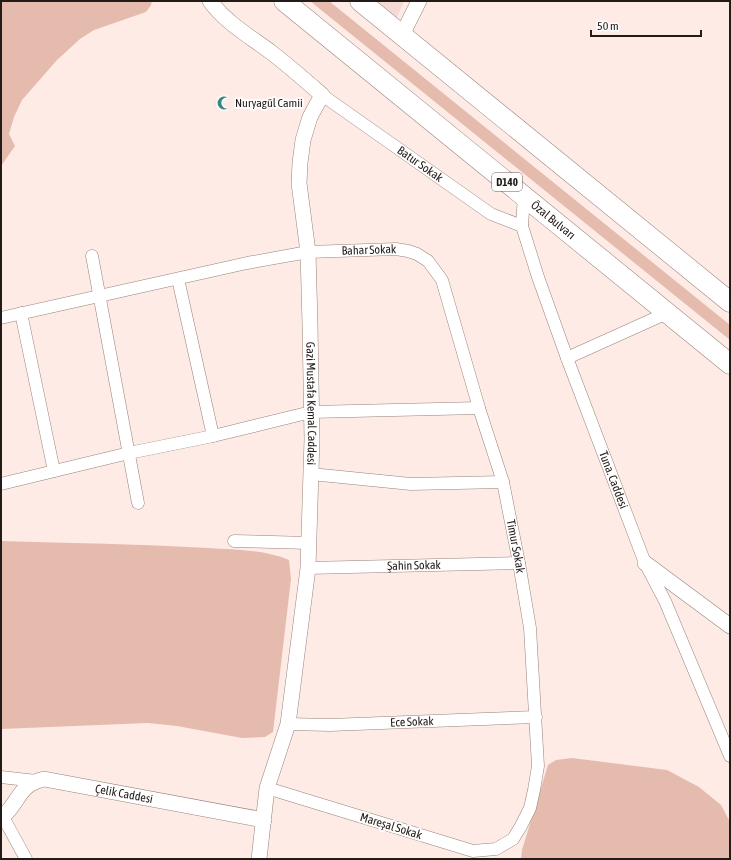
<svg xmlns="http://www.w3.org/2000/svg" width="731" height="860" viewBox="0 0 731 860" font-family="'Asap Condensed',sans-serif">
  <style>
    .built { fill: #f3dad2 }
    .green { fill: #e5bbad }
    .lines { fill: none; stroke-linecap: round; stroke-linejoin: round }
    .minor-casing { stroke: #98837c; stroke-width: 13 }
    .tertiary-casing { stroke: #98837c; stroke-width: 16 }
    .trunk-casing { stroke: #98837c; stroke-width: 21 }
    .minor { stroke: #fff; stroke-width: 12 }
    .tertiary { stroke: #fff; stroke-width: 15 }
    .trunk { stroke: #fff; stroke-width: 20 }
    .labels { text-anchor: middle; stroke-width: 4; stroke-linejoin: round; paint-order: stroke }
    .shield { fill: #fdfdfd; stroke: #645f5d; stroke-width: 1 }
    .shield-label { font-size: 11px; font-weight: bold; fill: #231b18 }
    .poi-label { font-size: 12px; fill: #231b18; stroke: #fdfdfd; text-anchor: start }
    .street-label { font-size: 12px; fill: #231b18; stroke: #fdfdfd }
  </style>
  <rect width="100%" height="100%" fill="#feebe5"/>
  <!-- built -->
  <polygon class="built" points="371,1 404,1 395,22"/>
  <!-- green -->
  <g class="green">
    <polygon points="1,1 152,1 151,5 146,12 94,30 80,39 57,60 22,100 14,117 9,134 15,146 1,166"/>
    <polygon points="310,1 329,1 730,325 730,340"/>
    <path d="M1,541C70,543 139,544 208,548C234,550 264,549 289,560L291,579L273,732L265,737L242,738L177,726L148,723L1,729Z"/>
    <polygon points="572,758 667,770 699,787 721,805 730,822 730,859 521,859 522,850 548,765 556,760"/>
  </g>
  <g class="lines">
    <!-- minor casing -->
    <g class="minor-casing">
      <g id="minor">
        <path id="s1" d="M322,95L491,214L522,226"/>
        <path id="s2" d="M524,196L522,226L538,277L567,358L645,563L665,601L730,756"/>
        <polyline points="92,256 138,503"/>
        <polyline points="178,279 213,436"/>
        <polyline points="21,313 54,471"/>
        <path id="s3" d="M1,318L247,263L308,252L396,249L408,251L417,254L428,261L442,280L479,408L503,482L519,563L530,628L538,766L534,790L530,808L521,826L513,839L496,849L473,851L267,788"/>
        <polyline points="567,358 667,313"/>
        <polyline points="311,474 411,484 503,482"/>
        <polyline points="1,484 129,453 213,436 311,412 479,408"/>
        <polyline points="234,541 309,543"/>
        <path id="s4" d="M308,568L519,563"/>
        <path id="s5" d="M288,724L330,725L536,717"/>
        <polyline points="1,777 36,781"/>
        <polyline points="3,817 26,859"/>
      </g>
    </g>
    <!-- tertiary casing -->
    <g class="tertiary-casing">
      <g id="tertiary">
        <path id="s6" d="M210,1C226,23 251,37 272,53C289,66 306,81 322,95L310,117L303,140L300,163L299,183L308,252L310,324L312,439L308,568L288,724L267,788L259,859"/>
        <polyline points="402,35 419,1"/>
        <polyline points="645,563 730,626"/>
        <path id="s7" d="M1,818C20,803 17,785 44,779L264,820"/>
      </g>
    </g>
    <!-- trunk casing -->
    <g class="trunk-casing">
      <g id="trunk">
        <path id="s8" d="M284,1L730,364"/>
        <polyline points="360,1 730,302"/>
      </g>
    </g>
    <!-- minor -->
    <use href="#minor" class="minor"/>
    <!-- tertiary -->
    <use href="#tertiary" class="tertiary"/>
    <!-- trunk -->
    <use href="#trunk" class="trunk"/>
  </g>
  <!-- icons -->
  <defs>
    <g id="mosque-bare" transform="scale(1.08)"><path d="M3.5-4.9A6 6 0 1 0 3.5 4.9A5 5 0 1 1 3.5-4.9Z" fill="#3c8587" stroke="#fdfdfd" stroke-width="2.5" paint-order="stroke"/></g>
  </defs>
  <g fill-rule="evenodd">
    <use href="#mosque-bare" x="224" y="103"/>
  </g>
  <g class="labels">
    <!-- shield labels -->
    <rect class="shield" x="492" y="173" width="30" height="18" rx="3"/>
    <g class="shield-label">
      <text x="507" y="186">D140</text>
    </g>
    <!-- poi labels -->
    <g class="poi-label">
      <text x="235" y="107">Nuryagül Camii</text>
    </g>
    <!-- street labels -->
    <g class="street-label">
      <text dy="4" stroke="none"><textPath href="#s1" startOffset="120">Batur Sokak</textPath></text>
      <text dy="4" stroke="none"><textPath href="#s8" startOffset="347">Özal Bulvarı</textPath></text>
      <text dy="4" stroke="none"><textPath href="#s3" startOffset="375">Bahar Sokak</textPath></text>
      <text dy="4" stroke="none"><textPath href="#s6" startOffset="460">Gazi Mustafa Kemal Caddesi</textPath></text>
      <text dy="4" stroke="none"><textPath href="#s2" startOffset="300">Tuna. Caddesi</textPath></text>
      <text dy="4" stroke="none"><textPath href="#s3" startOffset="737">Timur Sokak</textPath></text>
      <text dy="4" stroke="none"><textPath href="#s4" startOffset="106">Şahin Sokak</textPath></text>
      <text dy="4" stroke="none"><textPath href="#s5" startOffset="124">Ece Sokak</textPath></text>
      <text dy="4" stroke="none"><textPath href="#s7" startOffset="141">Çelik Caddesi</textPath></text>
      <text transform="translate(391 826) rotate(17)" y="4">Mareşal Sokak</text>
    </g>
  </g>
  <!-- border -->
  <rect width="731" height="860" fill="none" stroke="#231b18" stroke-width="4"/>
  <!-- scale -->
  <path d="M591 30v6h110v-6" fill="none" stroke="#231b18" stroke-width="2"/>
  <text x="597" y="30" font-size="12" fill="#231b18" stroke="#fdfdfd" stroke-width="3" paint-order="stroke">50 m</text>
</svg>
